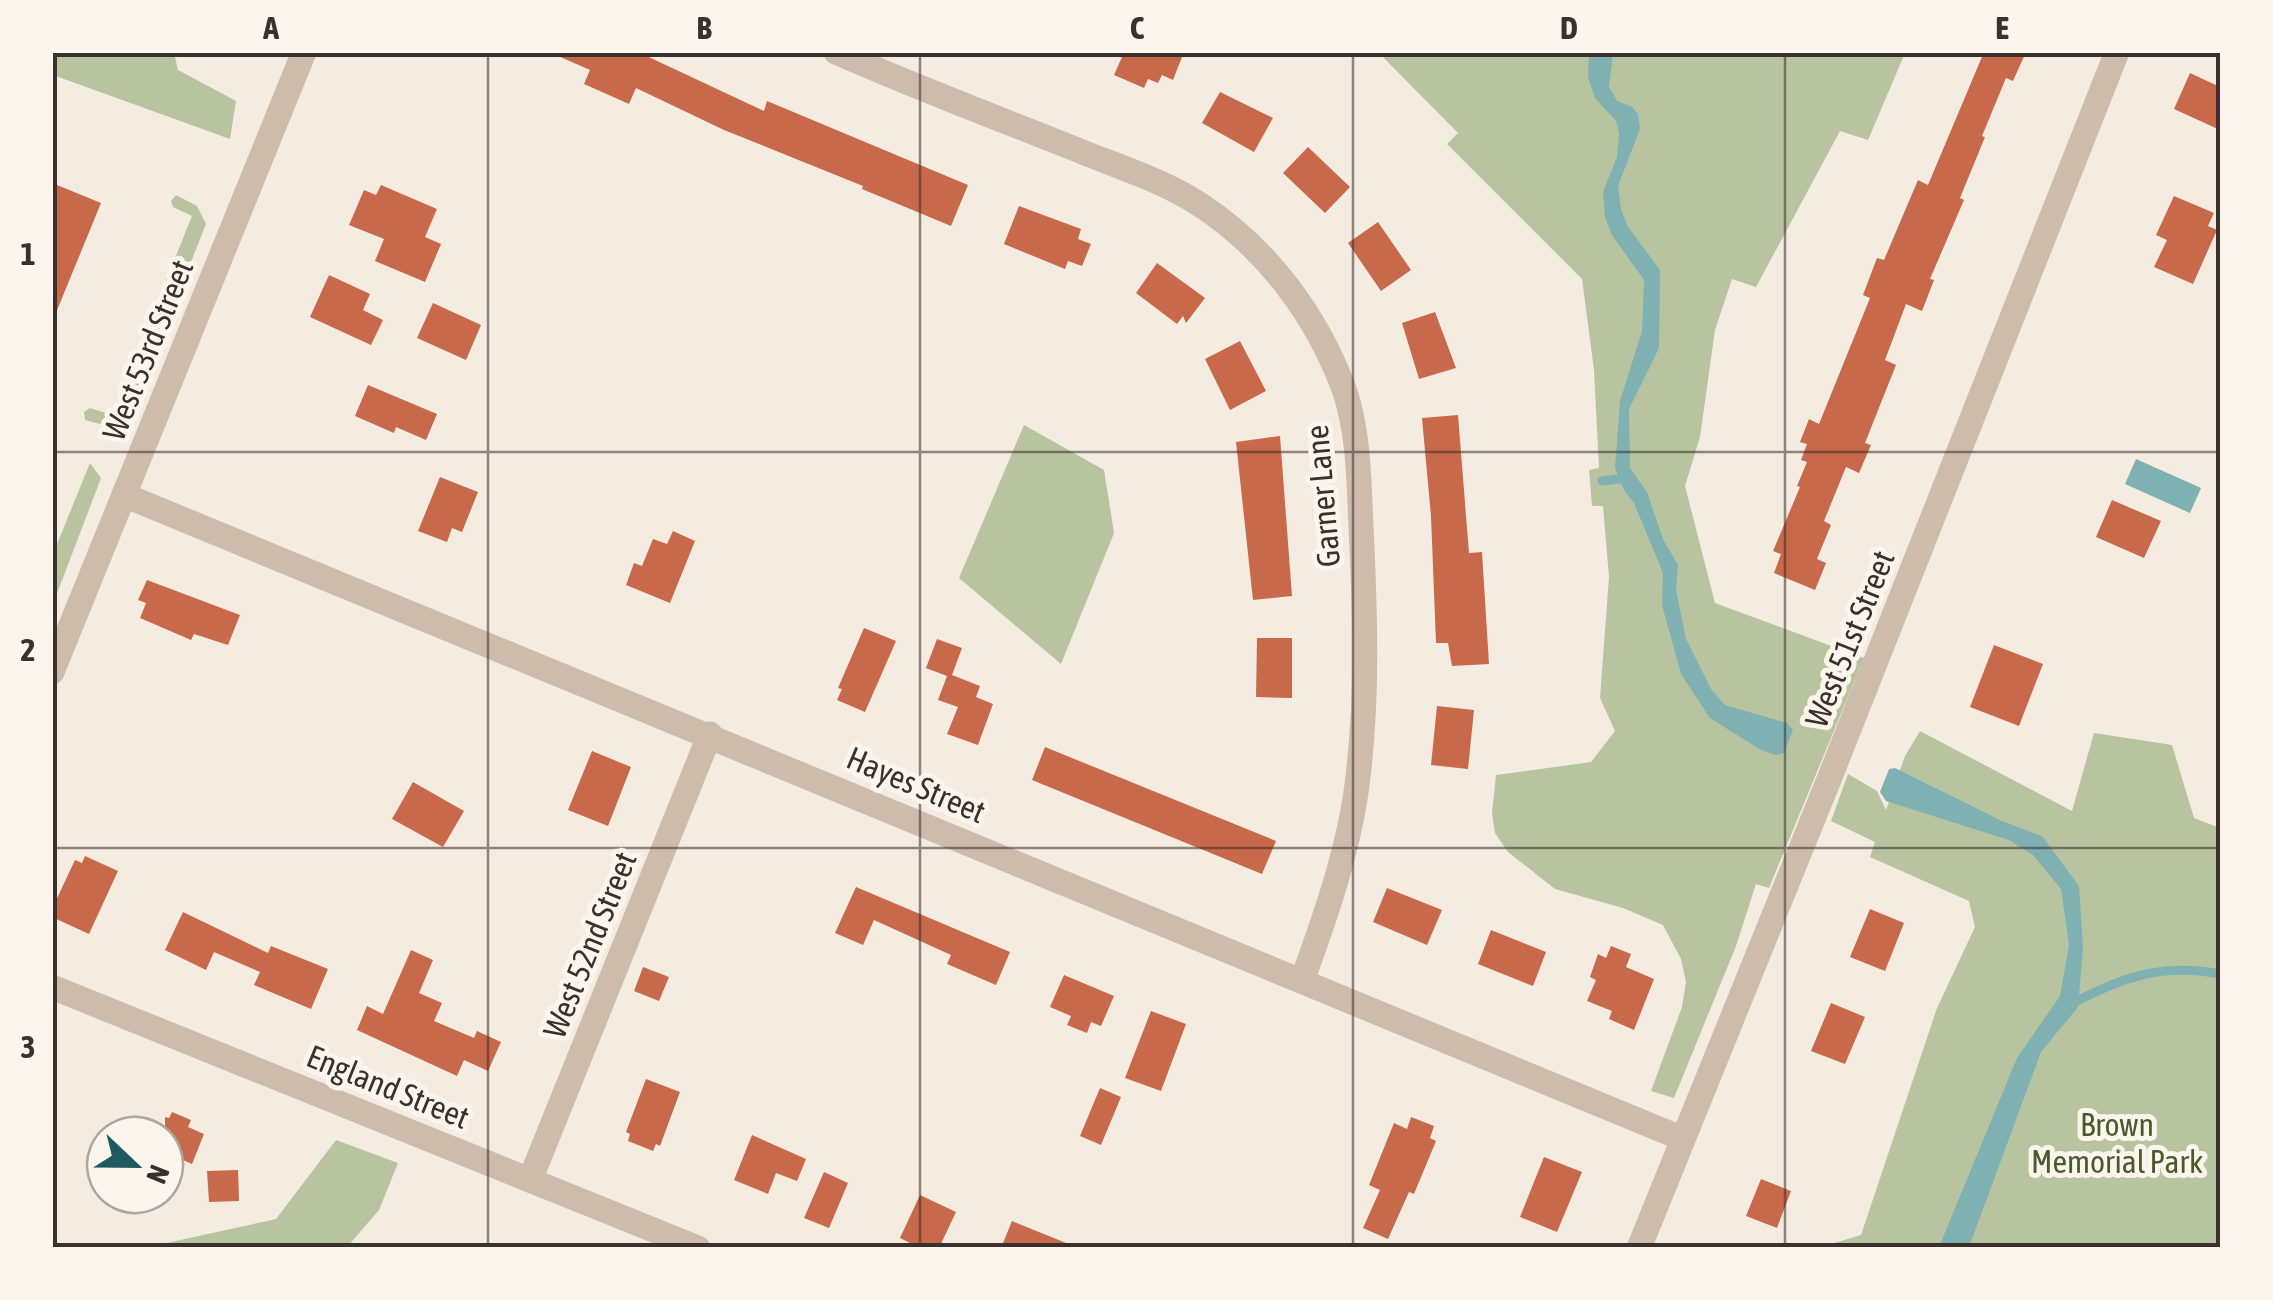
<svg xmlns="http://www.w3.org/2000/svg" width="2273" height="1300" viewBox="0 0 2273 1300" font-family="'Asap Condensed',sans-serif">
  <style>
    .green { fill: #b8c4a0 }
    .water { fill: #7fb0b2 }
    .lines { fill: none; stroke-linecap: round; stroke-linejoin: round }
    .stream { stroke: #7fb0b2; stroke-width: 9 }
    .building { fill: #c8694b }
    .minor { stroke: #cdbbac; stroke-width: 25 }
    .grid { fill: none; stroke: #3b302b; stroke-width: 2.5; stroke-opacity: 0.55 }
    .labels { text-anchor: middle; stroke-width: 10; stroke-linejoin: round; paint-order: stroke }
    .street-label { font-size: 32px; fill: #3b302b; stroke: #fbf5ee }
    .park-label { font-size: 32px; fill: #4a5a2e; stroke: #fbf5ee }
    .neatline { fill: none; stroke: #3b302b; stroke-width: 4 }
    .grid-label { font-size: 32px; text-anchor: middle; font-weight: bold; fill: #3b302b }
  </style>
  <rect width="100%" height="100%" fill="#f4ebe1"/>
  <!-- green -->
  <g class="green">
    <polygon points="52,53 174,53 178,70 236,101 230,139 53,75"/>
    <polygon points="1379,53 1905,53 1868,140 1840,131 1756,287 1732,279 1715,330 1700,437 1685,486 1715,603 1864,658 1769,888 1756,884 1736,946 1674,1098 1651,1091 1682,1007 1686,982 1681,959 1663,925 1623,908 1555,889 1508,852 1495,833 1492,813 1496,775 1591,762 1615,731 1600,698 1609,577 1603,506 1592,506 1589,470 1599,468 1594,370 1582,279 1447,144 1458,133"/>
    <path d="M176,195L197,206L206,224L130,415C116,430 104,425 85,420L84,412L90,408L112,415L192,216L173,207L171,201Z"/>
    <polygon points="1024,425 1104,470 1114,533 1061,664 959,578"/>
    <polygon points="90,463 101,478 53,604 53,554"/>
    <polygon points="1920,731 2072,811 2094,733 2172,745 2194,818 2220,828 2220,1247 1818,1248 1861,1235 1937,1008 1975,927 1969,901 1870,857 1875,842 1831,821 1848,774 1877,791 1886,810 1905,756"/>
    <polygon points="336,1140 398,1163 379,1210 347,1247 148,1247 276,1219"/>
  </g>
  <!-- water -->
  <g class="water">
    <polygon points="1589,53 1613,53 1609,87 1617,101 1632,107 1638,114 1640,129 1618,186 1621,209 1628,227 1660,270 1659,348 1629,409 1630,468 1647,492 1663,539 1678,565 1676,590 1686,639 1711,689 1725,705 1787,723 1793,730 1784,753 1776,755 1761,750 1710,718 1681,674 1662,605 1663,573 1634,503 1624,490 1615,468 1620,401 1642,331 1644,280 1612,235 1605,217 1603,192 1617,157 1619,133 1616,121 1595,98 1588,77"/>
    <polygon points="2136,459 2201,488 2190,513 2125,484"/>
    <polygon points="1895,768 2002,821 2042,836 2079,886 2083,948 2078,1007 2041,1052 1969,1247 1939,1247 2017,1058 2060,996 2069,945 2061,889 2033,855 2009,840 1886,801 1880,792 1889,769"/>
  </g>
  <g class="lines">
    <!-- stream -->
    <g class="stream">
      <polyline points="1602,481 1627,478"/>
      <path d="M2071,1004C2123,977 2161,963 2220,974"/>
    </g>
  </g>
  <!-- building -->
  <g class="building">
    <polygon points="549,52 638,52 764,111 767,101 968,185 951,226 862,189 863,186 724,130 636,88 629,104 584,84 590,70"/>
    <polygon points="1110,52 1184,52 1173,80 1162,75 1158,83 1148,79 1144,88 1114,75 1122,57"/>
    <polygon points="1984,52 2026,52 2013,81 2006,78 1982,136 1985,137 1960,198 1964,200 1930,279 1934,280 1922,311 1906,304 1885,360 1896,365 1865,443 1871,445 1859,473 1846,467 1824,521 1831,525 1817,559 1826,563 1815,590 1774,573 1781,554 1773,551 1800,487 1797,486 1807,462 1801,460 1807,444 1800,442 1809,419 1819,424 1870,298 1863,295 1877,258 1884,260 1918,180 1928,185"/>
    <polygon points="2190,73 2220,87 2220,130 2174,109"/>
    <polygon points="1220,92 1273,118 1254,152 1202,123"/>
    <polygon points="1308,147 1350,187 1325,213 1283,173"/>
    <polygon points="52,183 101,203 53,320 52,319"/>
    <polygon points="381,185 437,209 425,237 441,244 425,282 375,261 384,239 349,225 364,190 376,195"/>
    <polygon points="2174,196 2214,213 2208,226 2217,230 2193,284 2154,267 2167,240 2156,235"/>
    <polygon points="1019,206 1081,229 1078,239 1091,244 1082,266 1068,261 1065,269 1004,244"/>
    <polygon points="1378,222 1411,270 1381,291 1348,243"/>
    <polygon points="1157,263 1205,298 1186,323 1183,316 1177,324 1136,293"/>
    <polygon points="329,275 370,294 363,310 383,320 371,345 310,317"/>
    <polygon points="433,303 481,325 466,360 417,338"/>
    <polygon points="1435,312 1456,368 1419,379 1402,323"/>
    <polygon points="1240,341 1266,391 1230,410 1205,359"/>
    <polygon points="368,385 437,414 426,440 396,427 394,433 355,416"/>
    <polygon points="1458,415 1469,553 1482,552 1489,664 1452,666 1448,643 1436,643 1431,516 1422,418"/>
    <polygon points="1280,436 1292,596 1253,600 1236,442"/>
    <polygon points="440,477 478,492 462,532 452,528 447,542 418,531"/>
    <polygon points="2112,500 2161,521 2144,558 2096,537"/>
    <polygon points="673,531 695,541 670,603 626,585 634,563 642,566 653,539 667,544"/>
    <polygon points="147,580 240,615 228,645 194,634 191,640 140,618 146,603 138,600"/>
    <polygon points="864,628 896,641 865,712 837,700 842,689 838,688"/>
    <polygon points="1257,638 1292,638 1292,698 1256,697"/>
    <polygon points="937,639 962,648 952,675 980,686 976,697 993,704 978,745 947,734 958,707 938,700 947,676 926,668"/>
    <polygon points="1994,645 2043,664 2019,726 1970,707"/>
    <polygon points="1437,706 1474,710 1468,769 1431,765"/>
    <polygon points="1045,747 1276,841 1262,874 1032,780"/>
    <polygon points="592,751 631,767 608,826 568,810"/>
    <polygon points="413,782 464,811 443,847 392,819"/>
    <polygon points="85,856 118,871 89,934 52,917 52,909 75,860 82,863"/>
    <polygon points="856,887 1010,952 996,985 947,964 951,955 874,920 863,945 835,933"/>
    <polygon points="1387,888 1442,910 1427,945 1373,922"/>
    <polygon points="1870,909 1904,923 1885,971 1850,957"/>
    <polygon points="183,912 268,953 271,946 328,969 311,1009 254,985 260,972 214,952 206,970 165,950"/>
    <polygon points="1491,930 1546,952 1533,986 1478,964"/>
    <polygon points="1611,946 1631,954 1626,967 1654,979 1634,1030 1609,1019 1612,1011 1587,1001 1596,980 1590,977 1598,954 1606,958"/>
    <polygon points="411,950 433,960 419,993 442,1003 434,1021 474,1038 477,1031 501,1042 488,1071 464,1060 457,1076 357,1030 367,1006 383,1014"/>
    <polygon points="643,967 669,977 659,1001 634,991"/>
    <polygon points="1064,975 1114,996 1101,1026 1091,1022 1087,1033 1067,1025 1071,1016 1050,1007"/>
    <polygon points="1831,1003 1865,1017 1845,1064 1811,1051"/>
    <polygon points="1151,1011 1186,1024 1161,1091 1125,1078"/>
    <polygon points="646,1079 680,1092 660,1146 656,1144 653,1151 628,1141 630,1134 626,1132"/>
    <polygon points="1100,1088 1121,1097 1101,1145 1080,1136"/>
    <polygon points="172,1112 191,1120 188,1127 204,1134 192,1164 176,1157 166,1182 165,1117 169,1118"/>
    <polygon points="1411,1117 1434,1126 1430,1138 1436,1141 1414,1194 1409,1192 1388,1239 1363,1228 1380,1190 1369,1185 1394,1123 1407,1129"/>
    <polygon points="752,1135 806,1159 797,1181 776,1173 768,1194 734,1180"/>
    <polygon points="1544,1157 1582,1172 1557,1232 1520,1217"/>
    <polygon points="238,1170 239,1201 209,1202 207,1171"/>
    <polygon points="824,1172 848,1183 829,1228 804,1218"/>
    <polygon points="1761,1179 1791,1191 1777,1228 1746,1216"/>
    <polygon points="920,1195 956,1212 939,1248 920,1248 900,1238"/>
    <polygon points="1012,1221 1076,1247 1076,1248 1001,1248"/>
  </g>
  <g class="lines">
    <!-- minor -->
    <g class="minor">
      <path d="M836,52C915,87 995,117 1075,149C1116,166 1162,180 1199,204C1267,248 1318,317 1345,392C1359,434 1359,484 1361,527C1365,610 1368,694 1358,777C1350,847 1326,915 1302,981"/>
      <polyline points="124,495 1681,1138"/>
      <polyline points="52,672 304,52"/>
      <polyline points="52,987 698,1248"/>
      <polyline points="530,1180 710,734"/>
      <polyline points="1639,1248 1830,777 2117,52"/>
    </g>
  </g>
  <!-- grid -->
  <path class="grid" d="M488,52V1248M920,52V1248M1353,52V1248M1785,52V1248M52,452H2220M52,848H2220"/>
  <g class="labels">
    <!-- street labels -->
    <g class="street-label">
      <text transform="translate(148 350) rotate(-68)" y="11">West 53rd Street</text>
      <text transform="translate(1323 496) rotate(-95)" y="11">Garner Lane</text>
      <text transform="translate(1850 639) rotate(-68)" y="11">West 51st Street</text>
      <text transform="translate(916 785) rotate(23)" y="11">Hayes Street</text>
      <text transform="translate(590 945) rotate(-68)" y="11">West 52nd Street</text>
      <text transform="translate(388 1087) rotate(22)" y="11">England Street</text>
    </g>
    <!-- park labels -->
    <g class="park-label">
      <text x="2117" y="1136">Brown<tspan x="2117" dy="37">Memorial Park</tspan></text>
    </g>
  </g>
  <!-- border -->
  <rect width="2273" height="1300" fill="none" stroke="#fbf5ee" stroke-width="110"/>
  <!-- north arrow -->
  <g transform="translate(135 1165) rotate(112)"><circle r="48" fill="#fbf5ee" stroke="#aea6a0" stroke-width="2.5"/>
  <path d="M0-8L18 38L0 25L-18 38Z" fill="#1f5a5e"/>
  <text y="-15" font-size="28" font-weight="bold" text-anchor="middle" fill="#3b302b">N</text>
  </g>
  <rect x="55" y="55" width="2163" height="1190" class="neatline"/>
  <g class="grid-label">
    <text x="271" y="39">A</text>
    <text x="704" y="39">B</text>
    <text x="1137" y="39">C</text>
    <text x="1569" y="39">D</text>
    <text x="2002" y="39">E</text>
    <text x="28" y="265">1</text>
    <text x="28" y="661">2</text>
    <text x="28" y="1058">3</text>
  </g>
</svg>
